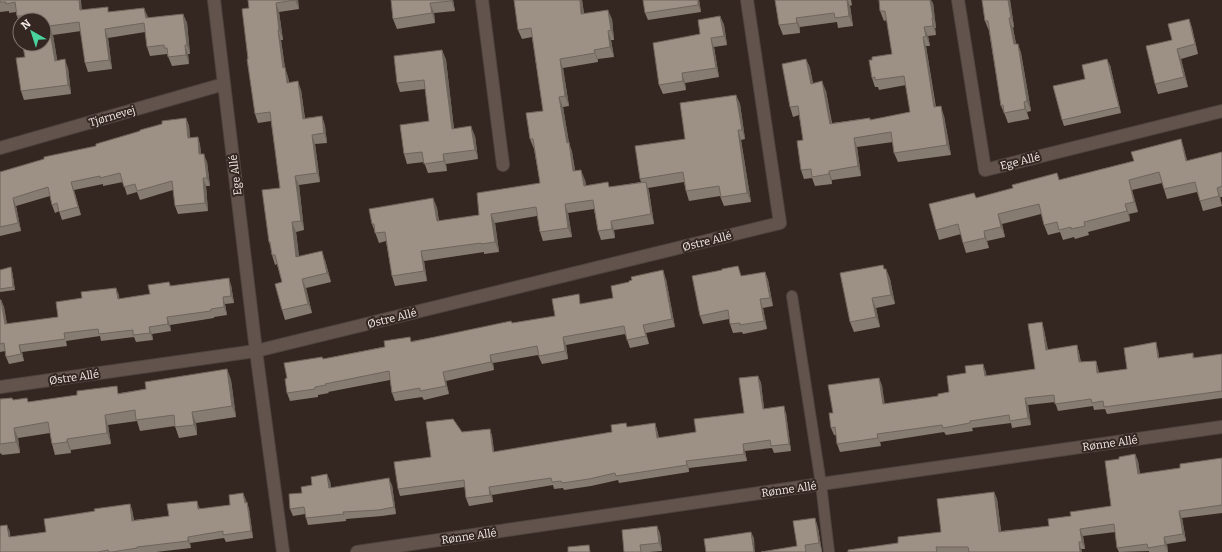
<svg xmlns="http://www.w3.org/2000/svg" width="1222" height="552" viewBox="0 0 1222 552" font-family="Bitter,serif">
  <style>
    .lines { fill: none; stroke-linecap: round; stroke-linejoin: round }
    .lane-casing { stroke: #4f443f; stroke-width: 12 }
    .street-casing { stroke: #4f443f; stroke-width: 14 }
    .lane { stroke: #63534d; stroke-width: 10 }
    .street { stroke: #63534d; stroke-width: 12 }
    .wall { fill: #877c72 }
    .shaded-wall { fill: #6e655c }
    .building { fill: #9d9084; stroke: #6e655c }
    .labels { text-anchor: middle; stroke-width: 4; stroke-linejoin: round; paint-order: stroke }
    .street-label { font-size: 11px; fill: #f5ece8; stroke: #342721 }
  </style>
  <rect width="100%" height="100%" fill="#342721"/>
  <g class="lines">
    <!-- lane casing -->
    <g class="lane-casing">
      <polyline id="lane" points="792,296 821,484 829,552"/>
    </g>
    <!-- street casing -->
    <g class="street-casing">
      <g id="street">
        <polyline points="214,0 256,351 283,552"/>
        <polyline points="482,0 503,165"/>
        <polyline points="958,0 985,170 1222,111"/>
        <polyline points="0,148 224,84"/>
        <polyline points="0,387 256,351 780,223 747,0"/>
        <polyline points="357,552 821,484 1222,427"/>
      </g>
    </g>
    <!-- lane -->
    <use href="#lane" class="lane"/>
    <!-- street -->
    <use href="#street" class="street"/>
  </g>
  <!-- wall -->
  <g class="wall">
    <polygon points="0,0 82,10 110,12 148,17 148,18 183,14 187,23 190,54 188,54 189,64 172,66 167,54 150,56 147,47 145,32 108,38 112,69 88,72 85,63 81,31 53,35 57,60 68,68 71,94 24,100 21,91 25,57 29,46 44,20 20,20 20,25 17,16 16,12 9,13 9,11 0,12"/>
    <polygon points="248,0 298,0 299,9 279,12 283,40 281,40 285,68 288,77 289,82 301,90 305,118 322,116 325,126 327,143 315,144 320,182 299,185 304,230 296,232 299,256 325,260 331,282 306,288 312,313 285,320 282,310 282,282 277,264 275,265 272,255 271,249 269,242 280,188 271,121 258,123 255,114 248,59 249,8"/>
    <polygon points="391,0 453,0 455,11 434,13 435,23 397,29 393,19"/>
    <polygon points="514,0 582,0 584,13 612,19 614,40 611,40 614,57 598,59 598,62 563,68 569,106 563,107 569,143 572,152 575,171 585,180 586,185 610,187 641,182 640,179 685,139 736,95 740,104 745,139 741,140 751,202 724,206 720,196 689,201 686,191 684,182 648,188 649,191 654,224 614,230 615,238 601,240 598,231 594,209 568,213 572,237 543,241 540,232 537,216 495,223 499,252 484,254 484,252 424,261 427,281 395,286 392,276 386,241 379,243 372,224 433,198 437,208 439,221 479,215 540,183 534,149 530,139 543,111 532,37 522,39 518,30"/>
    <polygon points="643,0 699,0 701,12 648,20 645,13"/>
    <polygon points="775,0 851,0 852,5 850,6 853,26 838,28 837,22 800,27 800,33 783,35 779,25"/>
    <polygon points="982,0 1010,0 1014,27 1013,28 1016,44 1018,44 1021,53 1031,111 1027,112 1029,119 1008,123 1005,115 1001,106 989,31 985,21"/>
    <polygon points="933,3 936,28 935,28 936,35 928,36 930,46 926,46 936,107 944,116 951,155 898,162 894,153 893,142 857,147 861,176 832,180 832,184 815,186 812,178 804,179 801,170 803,140 799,115 793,117 790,107 806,59 810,68 813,83 826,91 832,123 870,118 870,120 910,112 906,85 879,90 878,87 875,87 872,78 872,60 892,54 887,20 884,21 880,11"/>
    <polygon points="720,16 724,25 727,45 714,47 719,77 685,83 686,90 663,94 659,85 700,34"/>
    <polygon points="1189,19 1192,28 1198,54 1181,59 1188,87 1158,94 1155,84 1172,40"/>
    <polygon points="442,50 446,60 454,129 475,136 478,159 446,164 447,171 428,173 424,162 407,164 404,154 429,121 425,89 400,92 397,83"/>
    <polygon points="1110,65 1121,113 1064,126 1062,120 1085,79"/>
    <polygon points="186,118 189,126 190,138 198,137 200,145 201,154 207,162 210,186 206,186 208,211 178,214 175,206 173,190 140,200 137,192 127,195 123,182 103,186 103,184 74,190 81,215 62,220 59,211 55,213 52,205 50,196 16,206 21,231 0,236 0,172 96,146"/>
    <polygon points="1181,139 1184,149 1187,161 1222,152 1222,197 1220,197 1222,206 1203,211 1200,201 1197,192 1167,199 1162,183 1132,190 1138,212 1129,214 1130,221 1088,232 1089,235 1075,239 1074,237 1063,240 1060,232 1048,235 1044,225 1041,214 1002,224 1005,237 987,241 989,248 966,253 963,243 961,234 939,240 936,230 974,193 976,198 1013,188 1057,173 1059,180 1134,161"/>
    <polygon points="885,269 886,269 890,279 895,304 876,308 880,327 854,332 850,322"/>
    <polygon points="0,270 12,271 15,290 0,292"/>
    <polygon points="765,272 768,280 773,306 763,308 767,329 743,334 742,332 733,333 730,324 729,319 703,324 700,316 742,276"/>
    <polygon points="666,279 675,327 646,333 649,344 630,348 625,334 566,345 568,359 542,364 538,355 493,363 494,370 446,381 449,394 424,400 422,397 395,401 392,393 390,380 328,392 329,393 318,395 318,397 290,401 287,393 287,378 322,357 323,359 412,341 555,316 582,304 613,298"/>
    <polygon points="169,282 171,286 231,285 234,303 225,304 227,315 214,317 214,318 170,325 171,331 152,334 153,340 136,342 134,337 101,341 100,336 66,341 67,346 22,352 24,361 9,364 6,357 5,351 0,352 0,300 1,300 4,307 7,324 58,317 119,295 119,299 150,294"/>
    <polygon points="1042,322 1044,330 1048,350 1077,345 1079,353 1081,362 1096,361 1098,368 1099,373 1127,369 1158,350 1159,358 1193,353 1194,358 1222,354 1222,398 1107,414 1105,409 1094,410 1093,406 1058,411 1055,402 1028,405 1031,425 1012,428 1011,423 972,428 973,431 946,435 944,432 880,442 881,446 840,452 837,444 836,435 834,435 831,428 833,413 879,378 882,386 884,404 938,396 949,392 986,372 986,376 1035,369"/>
    <polygon points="227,369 231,380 236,417 196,423 197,435 179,438 175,426 140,431 137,421 108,425 111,444 71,450 71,453 55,455 52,444 50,433 18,438 20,453 2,455 1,453 0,454 0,399 12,398 13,400 29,402 120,393 146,389"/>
    <polygon points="758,376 761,383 764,409 786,413 791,451 774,453 772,448 745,451 747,461 689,468 689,472 619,483 618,480 591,486 564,490 563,488 554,489 553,485 492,495 493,502 469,506 466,498 465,487 400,496 398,489 431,457 462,432 490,429 492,436 494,452 612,432 628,427 655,423 657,430 659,438 696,432 744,413"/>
    <polygon points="1135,454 1138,461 1140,474 1180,468 1222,460 1222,513 1182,518 1186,541 1167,544 1168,552 1149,552 1149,551 1119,552 1117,548 1115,532 1083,536 1085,549 1081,549 1082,552 848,552 898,543 941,532 994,492 997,499 1001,531 1049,526 1071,516 1111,506 1119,459"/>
    <polygon points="330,481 331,488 392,485 396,514 382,516 346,519 346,521 308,525 306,518 305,514 293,516 290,509 312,485"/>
    <polygon points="243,493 249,509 253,538 226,542 224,538 190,543 191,548 156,552 0,552 10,532 10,537 46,532 95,511 130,504 132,510 134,520 169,516 199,507 200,509 230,505"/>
    <polygon points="815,518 818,528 822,552 761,552 797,546"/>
    <polygon points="657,526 660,534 662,551 649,552 624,552"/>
  </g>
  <!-- shaded-wall -->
  <g class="shaded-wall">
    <polygon points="79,0 81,0 83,20 80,10"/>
    <polygon points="295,0 298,0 299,9"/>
    <polygon points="451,0 453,0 455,11"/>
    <polygon points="580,0 582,0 585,23 581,14"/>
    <polygon points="698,0 699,0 701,12 698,5"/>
    <polygon points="847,0 848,0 850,6 853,26 849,16"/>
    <polygon points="930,0 931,0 933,3 936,28 933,18"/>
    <polygon points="1008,0 1010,0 1014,27 1011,18"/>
    <polygon points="276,3 279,12 283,40 279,30"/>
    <polygon points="430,3 434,13 435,23 432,13"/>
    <polygon points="144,8 148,17 149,28 146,18"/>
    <polygon points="608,10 612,19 614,40 611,30"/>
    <polygon points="183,14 187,23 190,54 187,45"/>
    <polygon points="720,16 724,25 727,45 724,36"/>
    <polygon points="796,18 800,27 800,33 797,23"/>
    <polygon points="932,18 935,28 936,35 933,26"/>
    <polygon points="1009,18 1013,28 1018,54 1014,44"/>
    <polygon points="1189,19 1192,28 1198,54 1195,44"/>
    <polygon points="49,26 53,35 59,70 55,61"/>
    <polygon points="924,27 928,36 930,46 926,36"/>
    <polygon points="105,29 108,38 112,69 109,60"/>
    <polygon points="278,30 281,40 285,68 288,77 290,92 283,68"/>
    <polygon points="608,31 611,40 614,57 610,47"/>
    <polygon points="923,37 926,46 937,117 934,107"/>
    <polygon points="711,38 714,47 719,77 716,68"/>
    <polygon points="1018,44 1021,53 1031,111 1027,101"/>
    <polygon points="185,45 188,54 189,64 186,55"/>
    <polygon points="1177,49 1181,59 1188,87 1184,77"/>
    <polygon points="442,50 446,60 455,138 452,129"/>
    <polygon points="594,50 598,59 598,62"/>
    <polygon points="65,59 68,68 71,94 68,85"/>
    <polygon points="560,59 563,68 569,106 565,96"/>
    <polygon points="806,59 810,68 814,93 811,84"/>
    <polygon points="1107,59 1110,65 1121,113 1119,107"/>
    <polygon points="682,73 685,83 686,90 683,81"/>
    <polygon points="298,81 301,90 306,128 303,119"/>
    <polygon points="822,81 826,91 833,133 830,124"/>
    <polygon points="736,95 740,104 745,139 742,130"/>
    <polygon points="559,97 563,107 569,143 572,152 577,181 573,171 567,143"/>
    <polygon points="1024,102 1027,112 1029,119 1025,109"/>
    <polygon points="941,106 944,116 951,155 947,145"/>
    <polygon points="322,116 325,126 327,143 324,133"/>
    <polygon points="186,118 189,126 191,146 188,138"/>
    <polygon points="471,126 475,136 478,159 475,150"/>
    <polygon points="738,130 741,140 751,202 747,193"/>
    <polygon points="312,135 315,144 320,182 317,173"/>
    <polygon points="198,137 200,145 202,162 199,154"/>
    <polygon points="854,138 857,147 861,176 858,166"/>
    <polygon points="1181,139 1184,149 1190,171 1186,161"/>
    <polygon points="204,154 207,162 210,186 207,178"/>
    <polygon points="443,154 446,164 447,171 444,161"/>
    <polygon points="581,170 585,180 587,195 584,186"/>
    <polygon points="829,171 832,180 832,184 829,174"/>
    <polygon points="295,176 299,185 304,230 301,221"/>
    <polygon points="203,178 206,186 208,211 205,203"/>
    <polygon points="1129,180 1132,190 1138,212 1134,202"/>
    <polygon points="71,182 74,190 81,215 78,207"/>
    <polygon points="646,182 649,191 654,224 651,214"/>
    <polygon points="1217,188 1220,197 1222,205 1219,196"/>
    <polygon points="13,198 16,206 21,231 18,223"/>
    <polygon points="433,198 437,208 440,230 437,221"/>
    <polygon points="565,204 568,213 572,237 568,228"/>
    <polygon points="1125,204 1129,214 1130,221 1127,211"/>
    <polygon points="491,214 495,223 499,252 495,242"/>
    <polygon points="998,214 1002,224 1005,237 1001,227"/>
    <polygon points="611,221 614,230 615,238 612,229"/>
    <polygon points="292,222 296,232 300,266 296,257"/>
    <polygon points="984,231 987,241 989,248 985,238"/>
    <polygon points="322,251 325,260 331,282 327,273"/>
    <polygon points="421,251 424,261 427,281 424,271"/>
    <polygon points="11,267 12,271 15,290 13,287"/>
    <polygon points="886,269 890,279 895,304 891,295"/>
    <polygon points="663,270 666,279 675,327 672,319"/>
    <polygon points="765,272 768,280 773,306 770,298"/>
    <polygon points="229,278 231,285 234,303 231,296"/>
    <polygon points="302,279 306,288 312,313 308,304"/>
    <polygon points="116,288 119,295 120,306 118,299"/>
    <polygon points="223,297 225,304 227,315 224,307"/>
    <polygon points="872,298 876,308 880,327 876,317"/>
    <polygon points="760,299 763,308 767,329 764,321"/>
    <polygon points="1,300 4,307 8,332 5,324"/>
    <polygon points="167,317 170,325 171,331 168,324"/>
    <polygon points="1042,322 1044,330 1049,357 1046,350"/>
    <polygon points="643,325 646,333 649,344 646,336"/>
    <polygon points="149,327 152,334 153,340 150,333"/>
    <polygon points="563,337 566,345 568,359 565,351"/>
    <polygon points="1156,342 1158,350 1160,366 1158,358"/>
    <polygon points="19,345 22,352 24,361 21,354"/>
    <polygon points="1077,345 1079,353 1082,370 1079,362"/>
    <polygon points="490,355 493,363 494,370 491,362"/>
    <polygon points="1096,361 1098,368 1100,381 1097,373"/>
    <polygon points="983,364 986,372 988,384 985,376"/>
    <polygon points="227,369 231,380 236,417 232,406"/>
    <polygon points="443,372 446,381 449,394 446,386"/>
    <polygon points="758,376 761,383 765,416 763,409"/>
    <polygon points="879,378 882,386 886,411 883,404"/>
    <polygon points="1025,398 1028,405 1031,425 1028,418"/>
    <polygon points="784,406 786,413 791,451 789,444"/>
    <polygon points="192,412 196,423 197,435 194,425"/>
    <polygon points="105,415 108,425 111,444 107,433"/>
    <polygon points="655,423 657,430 660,445 657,438"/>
    <polygon points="14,428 18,438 20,453 16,442"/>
    <polygon points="490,429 492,436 495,459 493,452"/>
    <polygon points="877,434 880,442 881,446 878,438"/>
    <polygon points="67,439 71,450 71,453 67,442"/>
    <polygon points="743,444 745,451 747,461 744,454"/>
    <polygon points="1135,454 1138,461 1141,482 1138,474"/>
    <polygon points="686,461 689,468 689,472 687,465"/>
    <polygon points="327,474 330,481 332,494 329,488"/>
    <polygon points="389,478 392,485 396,514 394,507"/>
    <polygon points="489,487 492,495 493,502 490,495"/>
    <polygon points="994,492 997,499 1002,539 999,532"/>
    <polygon points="243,493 246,500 247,509 245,503"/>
    <polygon points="197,501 199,507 201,516 198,509"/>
    <polygon points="247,502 249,509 253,538 251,531"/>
    <polygon points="130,504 132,510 135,527 132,521"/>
    <polygon points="1179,511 1182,518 1186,541 1183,534"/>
    <polygon points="815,518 818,528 822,552 819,543"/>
    <polygon points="7,525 10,532 11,544 9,537"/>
    <polygon points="657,526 660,534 662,551 659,543"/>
    <polygon points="1080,529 1083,536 1085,549 1082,542"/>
    <polygon points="751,532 754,538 755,552 754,552"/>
    <polygon points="188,537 190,543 191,548 188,541"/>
    <polygon points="1164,537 1167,544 1168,552 1165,545"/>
    <polygon points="1079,542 1081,549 1082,552 1080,552"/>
  </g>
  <!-- building -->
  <g class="building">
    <polygon points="0,0 79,0 80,10 108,7 108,12 144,8 146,18 183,14 187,45 185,45 186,55 168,57 167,48 164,48 164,45 147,47 144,23 105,29 109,60 85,63 79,22 49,26 55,61 65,59 68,85 21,91 16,58 25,57 23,47 29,46 28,44 44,44 44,20 24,20 24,16 17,16 15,2 6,4 6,2 0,2"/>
    <polygon points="248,0 295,0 276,3 279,30 278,30 283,68 285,67 287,83 298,81 303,119 322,116 324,133 312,135 317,173 295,176 301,221 292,222 296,257 322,251 327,273 302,279 308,304 282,310 275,284 282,282 275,255 272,255 270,242 269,242 262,190 280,188 270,112 255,114 247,59 248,59 242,9 249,8"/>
    <polygon points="391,0 451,0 451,1 430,3 432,13 393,19"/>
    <polygon points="514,0 580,0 581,14 608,10 611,30 608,31 610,47 594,50 595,53 560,59 565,96 559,97 567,143 569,142 573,171 581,170 584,186 608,182 609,187 646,182 651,214 611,221 612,229 598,231 593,200 565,204 568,228 540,232 536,207 491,214 495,242 481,244 481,243 421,251 424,271 392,276 385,232 375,233 374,224 372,224 369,209 433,198 437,221 479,215 477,193 540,183 533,139 530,139 526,113 543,111 531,28 518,30"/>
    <polygon points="643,0 698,0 698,5 645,13"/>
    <polygon points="775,0 847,0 849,16 835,18 834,13 796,18 797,23 779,25"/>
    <polygon points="879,0 930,0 933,18 932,18 933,26 924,27 926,36 923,37 934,107 941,106 947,145 894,153 891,132 854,138 858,166 829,171 829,174 812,177 811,169 801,170 797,141 803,140 798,106 790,107 782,64 806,59 811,84 822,81 830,124 870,118 870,120 910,112 904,76 875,80 875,77 872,78 869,60 872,60 872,57 892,54 885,11 880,11"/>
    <polygon points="982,0 1008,0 1011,18 1009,18 1014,44 1018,44 1027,101 1024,102 1025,109 1004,113 1003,105 1001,106 988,21 985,21"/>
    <polygon points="720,16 724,36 711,38 716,68 682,73 683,81 659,85 653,43 700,34 698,20"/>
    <polygon points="1189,19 1195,44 1177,49 1184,77 1155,84 1146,46 1172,40 1168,24"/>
    <polygon points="442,50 452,129 471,126 475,150 443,154 444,161 424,164 422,152 404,154 400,125 429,121 424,80 397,83 394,56"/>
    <polygon points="1107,59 1119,107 1062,120 1053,86 1085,79 1082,65"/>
    <polygon points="736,95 742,130 738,130 747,193 721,197 719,186 686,191 683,172 640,179 635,146 685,139 680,103"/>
    <polygon points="186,118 188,138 198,137 199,154 204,154 207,178 203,178 205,203 175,206 172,181 137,191 135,184 124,187 120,173 100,178 100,176 71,182 78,207 59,212 57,203 52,205 48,187 13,198 18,223 0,227 0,172 44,159 44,157 96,146 96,144 140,131 140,130 162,124 162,121"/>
    <polygon points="1181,139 1186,161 1222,152 1222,186 1217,188 1219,196 1200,201 1195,182 1164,189 1159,172 1129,180 1134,202 1125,204 1127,211 1084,222 1085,226 1071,229 1071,227 1059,230 1057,222 1044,225 1039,204 998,214 1001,227 984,231 985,238 963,243 958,224 936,230 929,204 974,193 976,198 1013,188 1012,185 1057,173 1059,180 1134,161 1131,152"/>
    <polygon points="883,265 884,269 886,269 891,295 872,298 876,317 850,322 840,273"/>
    <polygon points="738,266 741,276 765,272 770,298 760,299 764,321 740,325 740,323 730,324 728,310 700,316 692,276 722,270 722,269"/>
    <polygon points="11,267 13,287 0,289 0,270"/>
    <polygon points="663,270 672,319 643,325 646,336 627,340 624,326 563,337 565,351 539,356 537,346 490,355 491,362 443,372 446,386 420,391 420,388 392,393 389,371 325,384 326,385 315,387 315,389 287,393 285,379 287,378 284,363 322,357 323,359 385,347 384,341 410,337 411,342 511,321 512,323 555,316 552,299 579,294 580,304 613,298 611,286 629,282 629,281 632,280 631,277"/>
    <polygon points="229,278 231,296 223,297 224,307 211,309 211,311 167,317 168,324 149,327 150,333 133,335 133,330 99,334 98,329 64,333 65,339 19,345 21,354 6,357 4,343 0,344 0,300 1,300 5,324 58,317 56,302 82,298 81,292 116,288 118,299 150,294 148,285 169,282 170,286"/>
    <polygon points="1042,322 1046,350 1077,345 1079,362 1096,361 1097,373 1127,369 1124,348 1156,342 1158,358 1193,353 1193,358 1222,354 1222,391 1104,407 1103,401 1092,403 1091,399 1055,404 1054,395 1025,398 1028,418 1010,421 1009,415 970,421 970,423 943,428 942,425 877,434 878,438 837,444 835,427 831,428 829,413 833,413 828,385 879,378 883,404 938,396 938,394 949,392 947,376 966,373 965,366 983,364 985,376 1035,369 1028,324"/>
    <polygon points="227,369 232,406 192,412 194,425 175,427 174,415 136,420 135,410 105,415 107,433 67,439 67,442 52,444 48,422 14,428 16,442 0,444 0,399 12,398 13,400 27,398 28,402 77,395 77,391 117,386 118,394 146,389 145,382"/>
    <polygon points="758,376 763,409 784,406 789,444 771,446 770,440 743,444 744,454 686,461 687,465 616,476 615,473 589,479 562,483 561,481 552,482 551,478 489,487 490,495 466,498 464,480 398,489 394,462 431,457 426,422 453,419 462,432 490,429 493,452 612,432 611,425 626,423 627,427 655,423 657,438 696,432 694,419 744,413 739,378"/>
    <polygon points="1135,454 1138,474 1180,468 1180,464 1222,458 1222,505 1179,511 1183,534 1164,537 1165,545 1148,548 1147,544 1117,548 1114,524 1080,529 1082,542 1079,542 1080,552 969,552 968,547 936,547 937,552 848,552 848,550 898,543 898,537 941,532 937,499 994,492 999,532 1049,526 1048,519 1071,516 1070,512 1111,506 1105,461 1119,459 1119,457"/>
    <polygon points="327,474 329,488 389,478 394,507 379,510 343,512 344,514 306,518 304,507 290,509 289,494 302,493 301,487 312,485 311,477"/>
    <polygon points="243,493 245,503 247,502 251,531 223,535 223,531 188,537 188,541 137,547 137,548 112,552 109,552 108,550 98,552 0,552 0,526 7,525 9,537 46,532 44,519 95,511 94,509 130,504 132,521 169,516 167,504 197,501 198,509 230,505 229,495"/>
    <polygon points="815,518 819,543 805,545 806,552 761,552 797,546 793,521"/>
    <polygon points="657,526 659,543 640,545 641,552 624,552 622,530"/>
    <polygon points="751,532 754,552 706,552 704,539"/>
    <polygon points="589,545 590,552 568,552 568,547"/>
  </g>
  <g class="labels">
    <!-- street labels -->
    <g class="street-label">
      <text transform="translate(112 116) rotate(-16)" y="4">Tjørnevej</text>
      <text transform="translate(1020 161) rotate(-14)" y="4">Ege Allé</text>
      <text transform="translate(235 175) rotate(-97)" y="4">Ege Allé</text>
      <text transform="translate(707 241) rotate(-14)" y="4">Østre Allé</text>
      <text transform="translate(392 318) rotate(-14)" y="4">Østre Allé</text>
      <text transform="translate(74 377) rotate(-8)" y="4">Østre Allé</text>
      <text transform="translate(1110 443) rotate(-8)" y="4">Rønne Allé</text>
      <text transform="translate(789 489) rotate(-8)" y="4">Rønne Allé</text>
      <text transform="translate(469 536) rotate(-8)" y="4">Rønne Allé</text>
    </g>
  </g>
  <!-- north arrow -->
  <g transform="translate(32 32) rotate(321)"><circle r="19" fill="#342721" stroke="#817671"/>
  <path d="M0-3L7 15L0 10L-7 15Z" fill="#49d49d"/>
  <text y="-6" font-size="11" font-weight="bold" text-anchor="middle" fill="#f5ece8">N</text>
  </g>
</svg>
